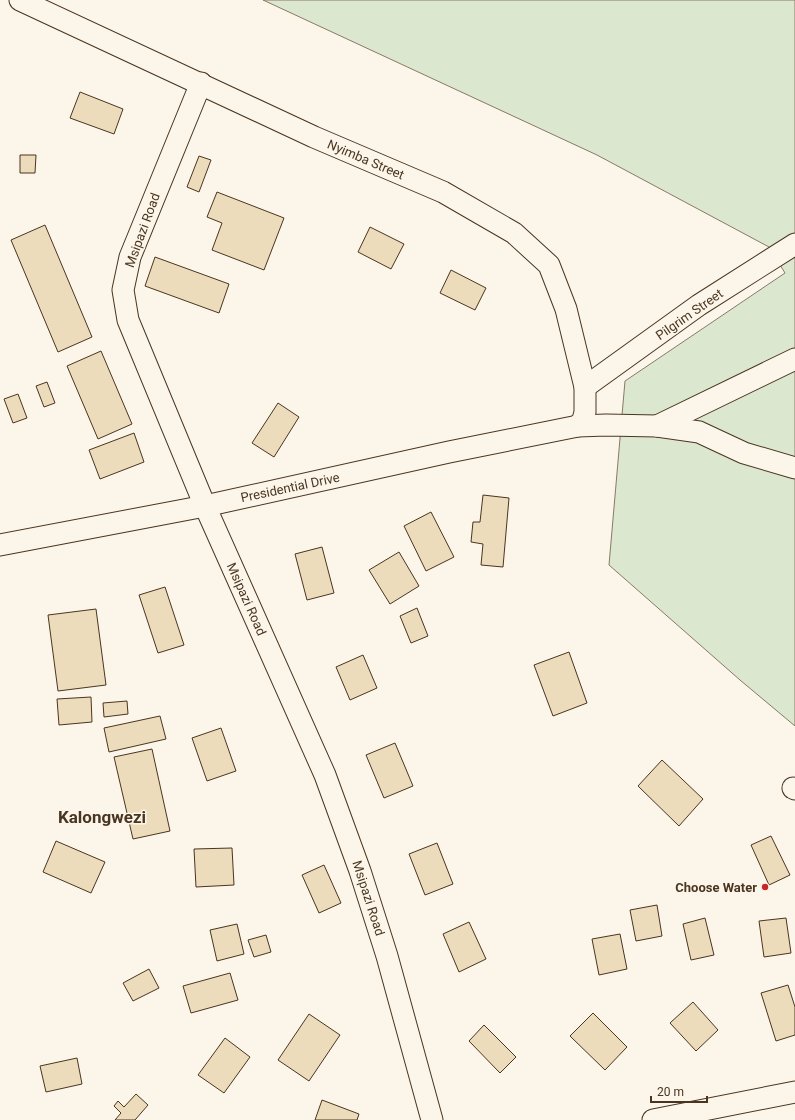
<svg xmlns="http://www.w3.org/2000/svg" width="795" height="1120" viewBox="0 0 795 1120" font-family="Roboto,sans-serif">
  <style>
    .green { fill: #dce7d0; stroke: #887966 }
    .building { fill: #ecdcbc; stroke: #4a3520 }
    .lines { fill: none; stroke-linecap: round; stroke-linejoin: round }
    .minor-casing { stroke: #4a3520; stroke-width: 23 }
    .minor { stroke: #fbf6e9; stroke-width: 21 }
    .poi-dot { fill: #c62828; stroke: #fbf6e9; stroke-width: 1.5 }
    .labels { text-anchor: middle; stroke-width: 3; stroke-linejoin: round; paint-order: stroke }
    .street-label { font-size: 13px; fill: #4a3520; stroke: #fbf6e9 }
    .poi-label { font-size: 13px; font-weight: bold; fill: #4a3520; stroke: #fbf6e9; text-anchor: end }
    .district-label { font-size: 17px; font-weight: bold; fill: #4a3520; stroke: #fbf6e9 }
  </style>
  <rect width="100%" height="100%" fill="#fbf6e9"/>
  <!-- green -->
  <polygon class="green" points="263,0 795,0 795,726 740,680 609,565 625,381 785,273 769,247 597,155"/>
  <!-- building -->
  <g class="building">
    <polygon points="80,92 123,109 114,134 70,118"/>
    <polygon points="20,155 36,155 35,173 20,173"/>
    <polygon points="199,156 211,160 199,192 187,187"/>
    <polygon points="217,192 284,218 264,270 212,250 222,223 207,217"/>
    <polygon points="45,225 92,337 58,352 11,240"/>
    <polygon points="370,227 404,244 391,269 358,252"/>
    <polygon points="155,257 229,284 219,313 145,286"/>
    <polygon points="451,270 486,288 475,310 440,293"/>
    <polygon points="101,351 132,424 98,439 67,366"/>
    <polygon points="47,382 55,403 44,407 36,386"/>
    <polygon points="18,394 27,418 13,423 4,399"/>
    <polygon points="278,403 299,417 274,457 252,443"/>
    <polygon points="134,433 144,462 100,479 89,450"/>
    <polygon points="483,495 509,498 503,567 481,565 483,544 471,542 473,522 480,522"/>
    <polygon points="431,512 454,557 426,571 404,526"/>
    <polygon points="322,547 334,593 307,600 295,554"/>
    <polygon points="399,552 419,586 390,604 369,570"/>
    <polygon points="165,587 184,645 158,653 139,595"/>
    <polygon points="417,608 428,636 411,643 400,616"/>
    <polygon points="96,609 106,685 58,691 48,615"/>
    <polygon points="569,652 587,703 553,716 534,665"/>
    <polygon points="363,655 377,688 350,700 336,667"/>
    <polygon points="91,697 92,722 59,725 57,699"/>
    <polygon points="127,701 128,714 104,717 103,703"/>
    <polygon points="160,716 166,739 109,752 104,728"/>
    <polygon points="221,728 236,771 207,781 192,738"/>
    <polygon points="395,743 413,786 384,798 366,755"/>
    <polygon points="152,749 170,831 133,839 114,757"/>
    <polygon points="662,760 703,799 679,826 638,786"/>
    <polygon points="771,836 790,875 769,885 751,845"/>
    <polygon points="56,841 105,862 91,893 43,872"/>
    <polygon points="437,843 453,884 425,895 409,854"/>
    <polygon points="232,848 234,885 196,887 194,849"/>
    <polygon points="324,865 341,903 319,913 302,875"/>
    <polygon points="657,905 662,936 636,941 630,910"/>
    <polygon points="705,918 714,955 691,960 683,924"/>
    <polygon points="786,918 791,953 764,957 759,921"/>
    <polygon points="469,922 486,959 459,972 443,934"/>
    <polygon points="237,924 244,954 217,961 210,930"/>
    <polygon points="620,934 627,969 599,975 592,939"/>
    <polygon points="266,935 271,952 254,957 248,940"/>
    <polygon points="149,969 159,988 133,1001 123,983"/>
    <polygon points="230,973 238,1000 191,1013 183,986"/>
    <polygon points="788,985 795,1007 795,1035 776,1041 761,993"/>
    <polygon points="693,1002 718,1030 696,1051 670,1023"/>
    <polygon points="593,1013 627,1047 605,1070 570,1036"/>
    <polygon points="309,1014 340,1035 309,1081 278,1060"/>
    <polygon points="484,1025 516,1057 500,1073 469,1041"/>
    <polygon points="225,1038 250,1057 224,1093 198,1075"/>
    <polygon points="77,1058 82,1084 46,1092 40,1066"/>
    <polygon points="136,1094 148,1105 135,1120 115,1120 121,1113 114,1106 118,1101 124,1107"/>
    <polygon points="322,1100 359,1114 357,1120 315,1120"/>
  </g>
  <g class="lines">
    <!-- minor casing -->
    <g class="minor-casing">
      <g id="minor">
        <polyline points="20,0 314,137 443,192 514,233 549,265 566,309 585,387 585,412 583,420 578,426"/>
        <polyline points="201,83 130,257 123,290 128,320 205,506 325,775 360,871 387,956 432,1120"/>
        <polyline points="585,387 699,305 795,244"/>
        <polyline points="657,426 795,359"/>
        <polyline points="0,545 205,506 449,452 578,426 606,425 657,426 699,432 744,453 795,468"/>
        <polyline points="793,788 795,789"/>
        <polyline points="653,1120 795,1092"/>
      </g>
    </g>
    <!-- minor -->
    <use href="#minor" class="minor"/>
  </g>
  <!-- markers -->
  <circle class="poi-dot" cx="765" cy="887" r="4"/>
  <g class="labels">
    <!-- street labels -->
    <g class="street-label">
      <text transform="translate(366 159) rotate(23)" y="5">Nyimba Street</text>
      <text transform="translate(142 230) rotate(-70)" y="5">Msipazi Road</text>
      <text transform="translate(689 314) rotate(-35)" y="5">Pilgrim Street</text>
      <text transform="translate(290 487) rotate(-12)" y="5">Presidential Drive</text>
      <text transform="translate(247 599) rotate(66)" y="5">Msipazi Road</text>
      <text transform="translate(369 898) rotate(72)" y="5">Msipazi Road</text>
    </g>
    <!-- poi labels -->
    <g class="poi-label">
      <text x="757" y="892">Choose Water</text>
    </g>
    <!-- district labels -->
    <g class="district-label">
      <text x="102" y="823">Kalongwezi</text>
    </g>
  </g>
  <!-- scale -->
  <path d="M651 1096v6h56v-6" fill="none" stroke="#4a3520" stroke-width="2"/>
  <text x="657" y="1096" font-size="12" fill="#4a3520" stroke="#fbf6e9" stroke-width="3" paint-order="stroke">20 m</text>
</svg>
